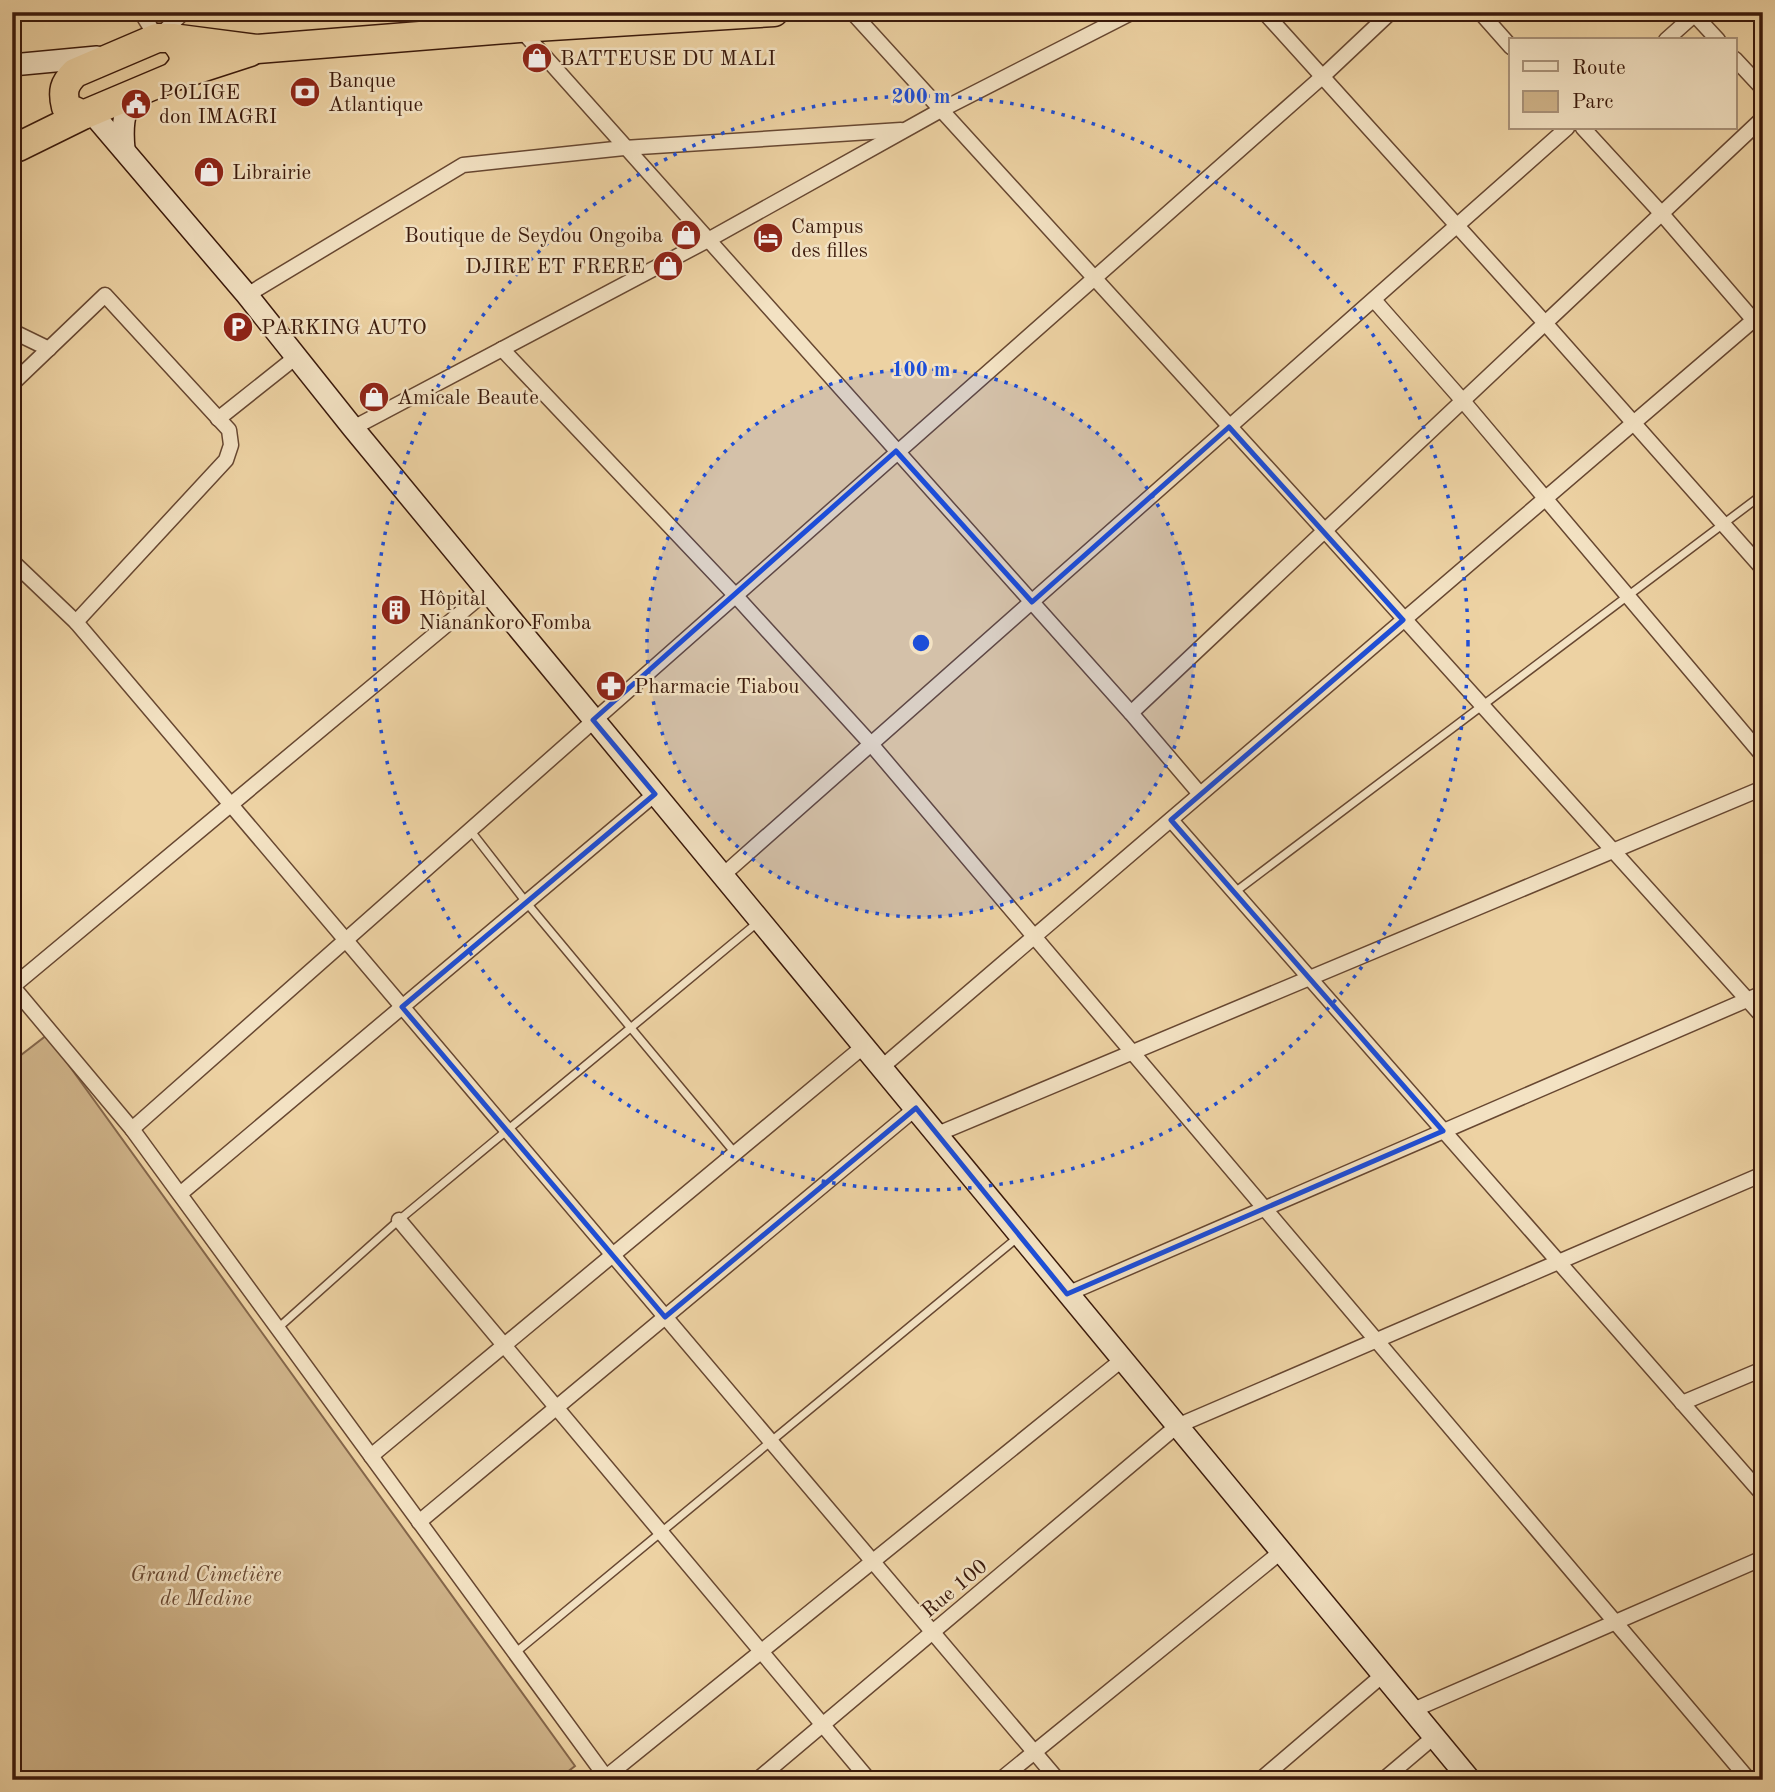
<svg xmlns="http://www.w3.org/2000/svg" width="1775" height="1792" viewBox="0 0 1775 1792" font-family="'Old Standard TT',serif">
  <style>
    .green { fill: #cfb389; stroke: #84664a; stroke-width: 2 }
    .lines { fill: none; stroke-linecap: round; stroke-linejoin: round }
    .lane-casing { stroke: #674731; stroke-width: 10 }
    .street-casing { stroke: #674731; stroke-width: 17 }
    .secondary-casing { stroke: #3a190b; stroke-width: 24 }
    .highway-casing { stroke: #3a190b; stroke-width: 31 }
    .lane { stroke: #f3e2c3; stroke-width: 7 }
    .street { stroke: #f3e2c3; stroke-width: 14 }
    .secondary { stroke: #f3e2c3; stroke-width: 21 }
    .highway { stroke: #edd2a3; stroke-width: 28 }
    .marked { fill: none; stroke: #1d4ed8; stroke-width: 5; stroke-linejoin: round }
    .ring { fill: none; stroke: #1d4ed8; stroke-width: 3.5; stroke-dasharray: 3.5 7 }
    .labels { text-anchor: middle; stroke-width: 5; stroke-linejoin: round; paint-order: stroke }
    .poi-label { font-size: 21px; fill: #3a190b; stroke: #f3e2c3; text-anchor: start }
    .park-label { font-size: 21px; font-style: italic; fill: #674731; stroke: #f3e2c3 }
    .street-label { font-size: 21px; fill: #3a190b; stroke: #f3e2c3 }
    .centre { fill: #1d4ed8; stroke: #f3e2c3; stroke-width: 3.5 }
    .ring-label { font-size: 21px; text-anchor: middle; font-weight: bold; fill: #1d4ed8; stroke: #f3e2c3; stroke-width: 5; stroke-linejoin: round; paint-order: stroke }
  </style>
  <rect width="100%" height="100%" fill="#edd2a3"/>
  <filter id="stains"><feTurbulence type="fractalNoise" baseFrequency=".00286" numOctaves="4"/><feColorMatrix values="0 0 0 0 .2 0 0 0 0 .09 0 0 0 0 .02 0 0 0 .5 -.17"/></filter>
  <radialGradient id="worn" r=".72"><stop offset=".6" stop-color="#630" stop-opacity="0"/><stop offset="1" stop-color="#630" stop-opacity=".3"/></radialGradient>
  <!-- green -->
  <polygon class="green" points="47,1035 575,1766 557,1780 12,1780 12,1062"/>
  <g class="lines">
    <!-- lane casing -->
    <g class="lane-casing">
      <g id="lane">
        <polyline points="470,830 526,902 735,1153"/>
        <polyline points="1235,892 1763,494"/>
        <polyline points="277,1329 399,1220 757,923"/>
        <polyline points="515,1653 1017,1238"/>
      </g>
    </g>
    <!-- street casing -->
    <g class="street-casing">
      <g id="street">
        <polyline points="141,12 157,38 184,12"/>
        <polyline points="505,12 1131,713 1200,794"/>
        <polyline points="852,12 1325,531 1763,1017"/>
        <polyline points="1264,12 1545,323 1763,569"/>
        <polyline points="1480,12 1511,47"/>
        <polyline points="1692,12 1718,40"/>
        <polyline points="1666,40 1694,15"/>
        <polyline points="1735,59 1763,89"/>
        <polyline points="1583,128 1662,214 1763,331"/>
        <polyline points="247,295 463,165 624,148 901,130"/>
        <polyline points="1374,300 1463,401 1763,756"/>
        <polyline points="12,331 49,349"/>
        <polyline points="502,349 735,595 871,744 1749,1780"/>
        <polyline points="12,384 105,295 229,430 231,445 226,460 76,622"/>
        <polyline points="218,419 296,357"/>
        <polyline points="353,428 708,240 941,110 1133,12"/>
        <polyline points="12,561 76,622 1058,1780"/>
        <polyline points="1131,713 1763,118"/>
        <polyline points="1171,820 1763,1495"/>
        <polyline points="723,875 1567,128"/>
        <polyline points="12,987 487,591"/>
        <polyline points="13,987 132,1129 608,1780"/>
        <polyline points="882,1067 1763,312"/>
        <polyline points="132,1129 1322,77 1391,12"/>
        <polyline points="935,1135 1763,788"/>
        <polyline points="180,1194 655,794"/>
        <polyline points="399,1220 869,1780"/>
        <polyline points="1067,1294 1763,993"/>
        <polyline points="1682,1403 1763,1369"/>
        <polyline points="371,1456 864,1046"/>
        <polyline points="419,1522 916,1108"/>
        <polyline points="1411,1711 1763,1558"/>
        <polyline points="606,1777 1123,1359"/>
        <polyline points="757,1780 1177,1426 1763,1174"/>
        <polyline points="1000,1780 1282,1551"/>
        <polyline points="1260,1780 1384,1674"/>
        <polyline points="1383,1780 1435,1736"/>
      </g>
    </g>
    <!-- secondary casing -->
    <g class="secondary-casing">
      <g id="secondary">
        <polyline points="12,65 97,57"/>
        <polyline points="92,113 247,295 353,428 1470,1780"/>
        <path d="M124,149C122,128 123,115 132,95"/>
      </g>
    </g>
    <!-- highway casing -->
    <g class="highway-casing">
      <g id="highway">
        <polyline points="172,38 257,49 519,28 774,12"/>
        <polyline points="173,77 250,52"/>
        <path d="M18,147L83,115L173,77C188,63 187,53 172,38H157L75,73C64,84 62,91 66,107L83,115"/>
      </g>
    </g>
    <!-- lane -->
    <use href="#lane" class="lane"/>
    <!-- street -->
    <use href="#street" class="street"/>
    <!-- secondary -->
    <use href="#secondary" class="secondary"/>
    <!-- highway -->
    <use href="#highway" class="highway"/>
  </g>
  <!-- marked area -->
  <path class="marked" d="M1229,427L1403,620L1171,820L1443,1131L1067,1294L916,1108L665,1317L402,1007L655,794L593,720L896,451L1032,602Z"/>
  <!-- distance rings -->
  <circle cx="921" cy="643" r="274" fill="#1d4ed8" fill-opacity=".12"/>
  <g class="ring">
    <circle cx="921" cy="643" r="274"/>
    <circle cx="921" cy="643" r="547"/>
  </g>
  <!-- icons -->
  <defs>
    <g id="shop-disc" transform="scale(1.575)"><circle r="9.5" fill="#8f2418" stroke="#f3e2c3"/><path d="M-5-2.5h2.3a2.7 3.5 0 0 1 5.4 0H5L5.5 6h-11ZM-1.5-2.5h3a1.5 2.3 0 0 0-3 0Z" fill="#fff"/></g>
    <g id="bank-disc" transform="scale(1.575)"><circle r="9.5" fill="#8f2418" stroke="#f3e2c3"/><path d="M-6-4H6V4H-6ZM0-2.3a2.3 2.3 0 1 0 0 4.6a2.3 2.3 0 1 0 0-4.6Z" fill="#fff"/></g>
    <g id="civic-disc" transform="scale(1.575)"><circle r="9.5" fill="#8f2418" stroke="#f3e2c3"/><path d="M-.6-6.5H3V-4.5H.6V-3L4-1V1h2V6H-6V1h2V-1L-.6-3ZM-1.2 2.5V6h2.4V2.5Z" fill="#fff"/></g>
    <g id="hotel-disc" transform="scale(1.575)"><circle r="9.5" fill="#8f2418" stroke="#f3e2c3"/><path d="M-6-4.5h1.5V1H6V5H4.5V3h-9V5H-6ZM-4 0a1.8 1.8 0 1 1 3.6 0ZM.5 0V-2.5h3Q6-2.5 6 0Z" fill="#fff"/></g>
    <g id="parking-disc" transform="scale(1.575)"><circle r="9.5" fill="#8f2418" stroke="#f3e2c3"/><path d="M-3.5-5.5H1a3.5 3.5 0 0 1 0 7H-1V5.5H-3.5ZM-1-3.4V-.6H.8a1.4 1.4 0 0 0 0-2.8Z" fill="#fff"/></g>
    <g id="building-disc" transform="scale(1.575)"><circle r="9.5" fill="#8f2418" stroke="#f3e2c3"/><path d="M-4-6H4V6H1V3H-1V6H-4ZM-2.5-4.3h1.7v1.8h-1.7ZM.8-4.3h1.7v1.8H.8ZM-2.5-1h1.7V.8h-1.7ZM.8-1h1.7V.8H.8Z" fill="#fff"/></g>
    <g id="pharmacy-disc" transform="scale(1.575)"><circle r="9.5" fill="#8f2418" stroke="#f3e2c3"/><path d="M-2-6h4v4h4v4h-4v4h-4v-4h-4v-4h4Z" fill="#fff"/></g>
  </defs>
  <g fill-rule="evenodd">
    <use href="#shop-disc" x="537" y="58"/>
    <use href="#bank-disc" x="305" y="92"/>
    <use href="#civic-disc" x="136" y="104"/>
    <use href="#shop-disc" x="209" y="172"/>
    <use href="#shop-disc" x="686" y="235"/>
    <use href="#hotel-disc" x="768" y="238"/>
    <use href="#shop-disc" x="668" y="266"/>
    <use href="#parking-disc" x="238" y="327"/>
    <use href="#shop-disc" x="374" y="397"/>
    <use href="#building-disc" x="396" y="610"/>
    <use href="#pharmacy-disc" x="611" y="686"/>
  </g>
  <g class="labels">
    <!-- poi labels -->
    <g class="poi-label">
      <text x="560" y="65">BATTEUSE DU MALI</text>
      <text x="328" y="87">Banque<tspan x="328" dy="24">Atlantique</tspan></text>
      <text x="159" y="99">POLIGE<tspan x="159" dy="24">don IMAGRI</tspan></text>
      <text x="232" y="179">Librairie</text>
      <text x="791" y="233">Campus<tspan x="791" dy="24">des filles</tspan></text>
      <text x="663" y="242" text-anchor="end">Boutique de Seydou Ongoiba</text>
      <text x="645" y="273" text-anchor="end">DJIRE ET FRERE</text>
      <text x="261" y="334">PARKING AUTO</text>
      <text x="397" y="404">Amicale Beaute</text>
      <text x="419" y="605">Hôpital<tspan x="419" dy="24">Nianankoro Fomba</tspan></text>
      <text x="634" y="693">Pharmacie Tiabou</text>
    </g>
    <!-- park labels -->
    <g class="park-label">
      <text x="206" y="1581">Grand Cimetière<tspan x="206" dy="24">de Medine</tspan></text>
    </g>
    <!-- street labels -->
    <g class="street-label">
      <text transform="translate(954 1588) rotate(-40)" y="7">Rue 100</text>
    </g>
  </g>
  <circle cx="921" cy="643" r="10" class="centre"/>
  <g class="ring-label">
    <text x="921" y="103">200 m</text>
    <text x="921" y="376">100 m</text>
  </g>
  <!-- margin -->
  <rect width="1775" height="1792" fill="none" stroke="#edd2a3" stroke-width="42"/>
  <rect x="14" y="14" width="1747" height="1764" fill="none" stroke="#3a190b" stroke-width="3.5"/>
  <rect x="21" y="21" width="1733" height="1750" fill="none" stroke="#3a190b" stroke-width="2"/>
  <!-- legend -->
  <rect x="1509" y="38" width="228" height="91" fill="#f3e2c3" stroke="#a99279" stroke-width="2"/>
  <rect x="1523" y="61" width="35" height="10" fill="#f3e2c3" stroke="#a99279" stroke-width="2"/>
  <text x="1572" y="74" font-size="21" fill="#3a190b">Route</text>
  <rect x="1523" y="91" width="35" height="21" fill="#cfb389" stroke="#a99279" stroke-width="2"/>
  <text x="1572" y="108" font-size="21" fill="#3a190b">Parc</text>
  <rect width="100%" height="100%" filter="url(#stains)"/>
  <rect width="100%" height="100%" fill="url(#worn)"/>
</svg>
